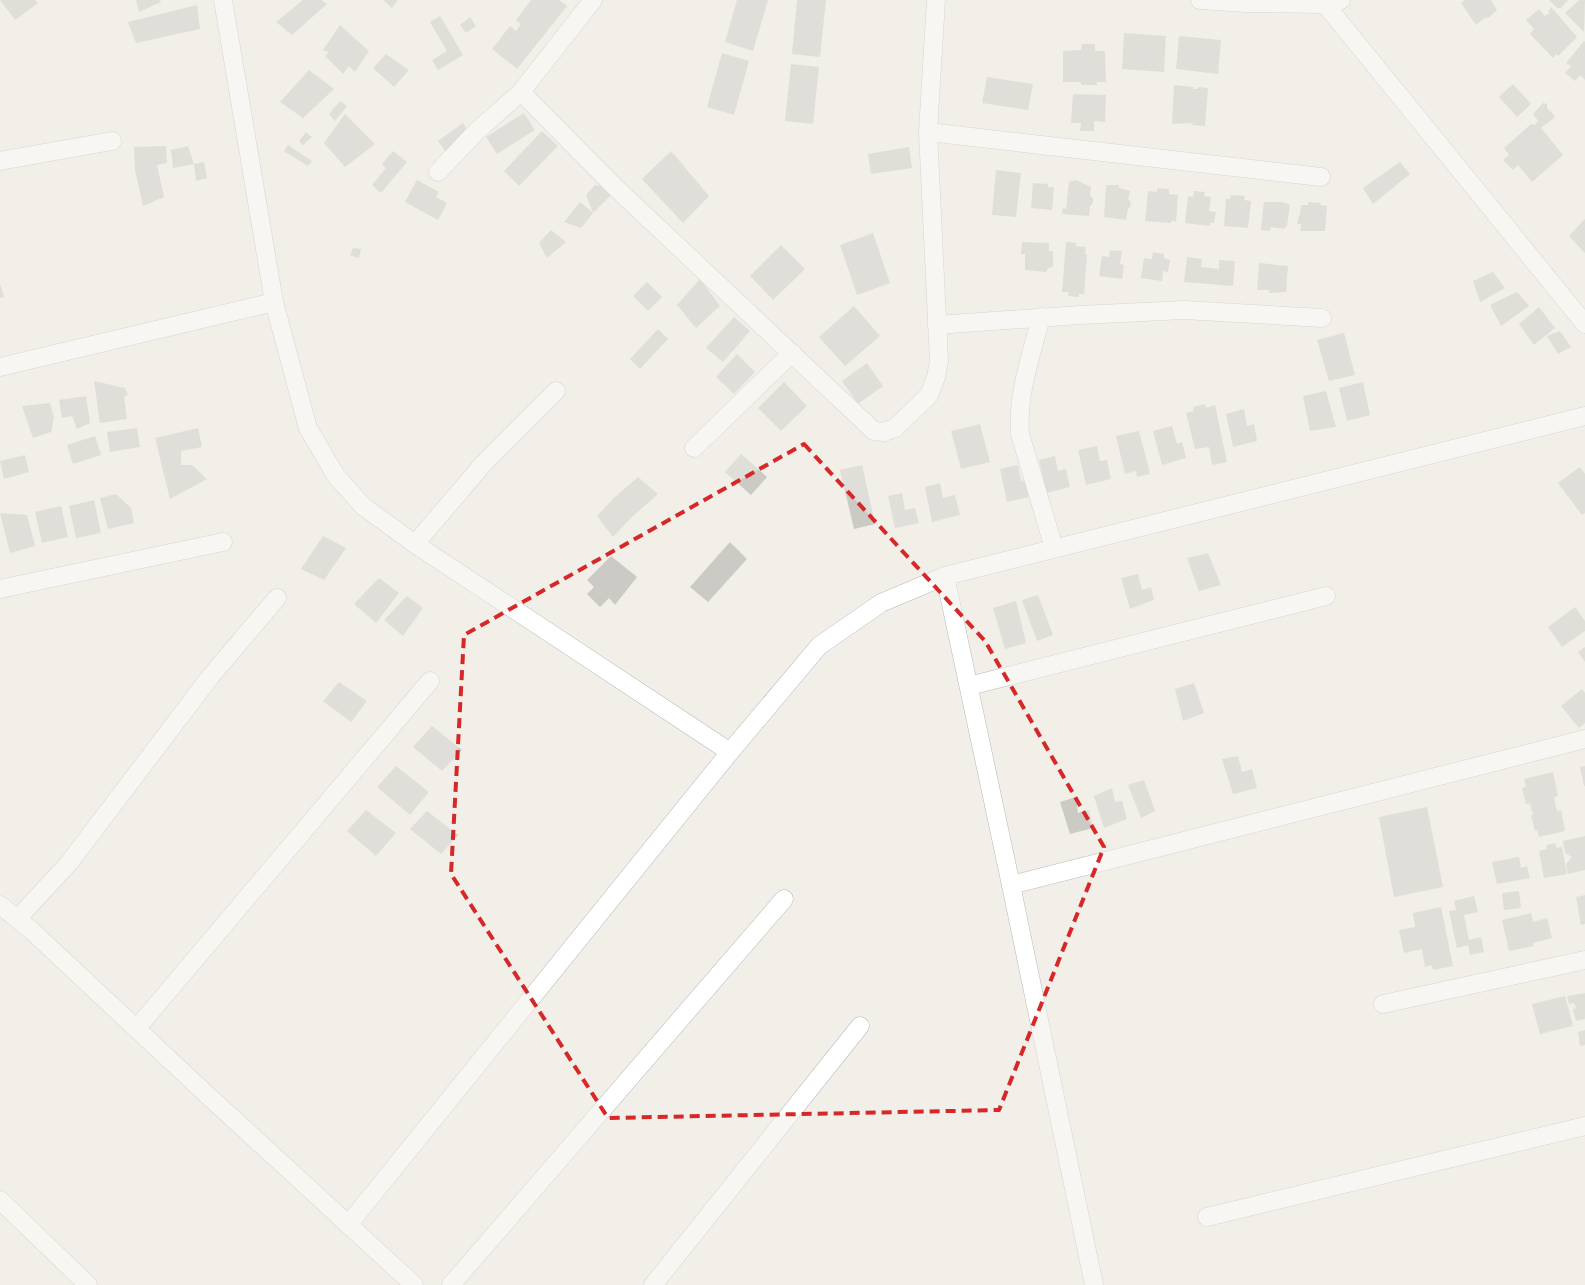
<svg xmlns="http://www.w3.org/2000/svg" width="1585" height="1285" viewBox="0 0 1585 1285" font-family="'Roboto Condensed',sans-serif">
  <style>
    .building { fill: #cccac5 }
    .lines { fill: none; stroke-linecap: round; stroke-linejoin: round }
    .minor-casing { stroke: #b5b8bc; stroke-width: 19 }
    .minor { stroke: #fff; stroke-width: 18 }
    .marked { fill: none; stroke: #d62828; stroke-width: 4; stroke-dasharray: 10 6; stroke-linejoin: round }
  </style>
  <rect width="100%" height="100%" fill="#f1efe8"/>
  <!-- building -->
  <g class="building">
    <polygon points="0,0 35,0 38,3 15,20"/>
    <polygon points="136,0 160,0 161,2 139,12"/>
    <polygon points="303,0 321,0 327,4 292,35 276,22"/>
    <polygon points="383,0 398,0 392,8"/>
    <polygon points="531,0 559,0 567,6 517,69 492,49 510,26 516,31 521,24 516,20"/>
    <polygon points="737,0 768,0 753,51 725,42"/>
    <polygon points="797,0 826,0 820,57 792,54"/>
    <polygon points="1465,0 1491,0 1497,10 1488,18 1486,17 1476,25 1461,3"/>
    <polygon points="1549,0 1568,0 1561,8 1557,8"/>
    <polygon points="1579,0 1585,0 1584,32 1565,13"/>
    <polygon points="197,5 200,29 136,43 128,22"/>
    <polygon points="1551,7 1577,37 1558,56 1556,54 1553,58 1530,34 1534,29 1526,20 1539,9 1545,16 1550,13 1548,12"/>
    <polygon points="440,16 463,55 438,70 432,60 447,51 430,22"/>
    <polygon points="470,17 476,26 466,33 460,25"/>
    <polygon points="340,25 369,51 355,72 349,66 343,74 325,56 329,52 323,50"/>
    <polygon points="1124,33 1166,36 1164,72 1122,69"/>
    <polygon points="1179,36 1221,40 1218,74 1176,69"/>
    <polygon points="1584,41 1585,42 1585,80 1580,75 1575,81 1565,73 1571,66 1566,63"/>
    <polygon points="1082,44 1095,44 1095,51 1105,51 1106,82 1097,82 1097,85 1081,85 1081,82 1063,82 1063,51 1081,50"/>
    <polygon points="722,53 749,61 734,115 707,107"/>
    <polygon points="386,54 409,70 394,87 373,68"/>
    <polygon points="791,64 819,67 813,124 785,121"/>
    <polygon points="309,70 334,89 303,118 280,102"/>
    <polygon points="987,77 1033,84 1028,110 982,103"/>
    <polygon points="1513,84 1531,104 1517,117 1499,97"/>
    <polygon points="1174,85 1193,87 1193,89 1197,89 1198,87 1208,88 1205,126 1192,125 1193,123 1172,124"/>
    <polygon points="1073,94 1106,95 1105,122 1094,121 1094,131 1080,131 1081,123 1071,123"/>
    <polygon points="340,101 347,106 335,121 329,114"/>
    <polygon points="1543,103 1547,104 1547,108 1554,115 1554,118 1541,128 1563,155 1532,182 1518,165 1513,170 1503,160 1509,155 1504,148 1531,124 1535,125 1538,121 1533,114"/>
    <polygon points="524,113 535,130 497,154 486,137"/>
    <polygon points="345,114 375,144 345,167 324,143"/>
    <polygon points="463,123 469,133 445,151 438,141"/>
    <polygon points="542,131 558,146 519,186 504,171"/>
    <polygon points="306,132 312,137 303,145 299,141"/>
    <polygon points="288,145 312,161 308,166 284,151"/>
    <polygon points="166,146 167,163 157,165 164,197 143,206 135,170 134,147"/>
    <polygon points="188,146 194,164 173,168 171,150"/>
    <polygon points="909,147 912,168 871,174 868,154"/>
    <polygon points="393,151 407,162 381,193 372,185 386,168 382,164"/>
    <polygon points="671,151 709,196 683,223 642,179"/>
    <polygon points="204,162 207,178 196,181 194,164"/>
    <polygon points="1400,162 1410,174 1373,204 1363,188"/>
    <polygon points="996,170 1021,173 1016,217 992,215"/>
    <polygon points="417,180 439,192 436,197 447,203 438,220 405,202"/>
    <polygon points="1076,180 1091,187 1090,195 1093,198 1093,203 1090,206 1089,216 1062,214 1063,208 1066,209 1069,182"/>
    <polygon points="1033,183 1048,184 1048,187 1054,187 1052,210 1031,208"/>
    <polygon points="595,185 617,189 593,213 581,228 564,222 580,202 593,213 586,195"/>
    <polygon points="1106,185 1119,185 1119,188 1130,191 1128,199 1131,202 1130,208 1128,208 1126,220 1104,217"/>
    <polygon points="1157,188 1169,189 1169,194 1178,195 1176,222 1172,220 1171,223 1145,221 1148,191 1157,192"/>
    <polygon points="1194,191 1205,192 1204,196 1211,197 1209,211 1216,212 1214,223 1210,223 1210,226 1185,223 1188,196 1193,197"/>
    <polygon points="1231,195 1245,196 1244,200 1251,201 1248,228 1224,226 1226,199 1230,199"/>
    <polygon points="1264,202 1282,202 1290,205 1287,226 1284,229 1271,227 1270,231 1261,230"/>
    <polygon points="1308,202 1321,203 1320,205 1327,206 1325,231 1300,231 1301,224 1297,224 1299,215 1300,215 1301,205 1308,205"/>
    <polygon points="1585,219 1585,253 1569,236"/>
    <polygon points="551,230 566,242 547,258 539,243"/>
    <polygon points="873,233 890,283 857,295 840,245"/>
    <polygon points="1022,242 1049,243 1049,251 1053,251 1053,267 1048,268 1046,272 1025,270 1025,254 1021,254"/>
    <polygon points="1066,242 1077,243 1075,246 1086,247 1085,254 1087,255 1084,294 1079,294 1079,297 1068,296 1069,292 1062,292"/>
    <polygon points="781,245 805,269 773,300 750,276"/>
    <polygon points="353,248 361,249 359,258 350,255"/>
    <polygon points="1110,250 1122,251 1120,264 1124,265 1122,279 1099,276 1102,256 1109,257"/>
    <polygon points="1153,252 1164,254 1164,258 1170,260 1168,272 1163,271 1162,281 1141,278 1144,258 1152,259"/>
    <polygon points="1187,257 1202,259 1201,267 1219,269 1219,260 1235,261 1233,286 1184,282"/>
    <polygon points="1259,263 1288,266 1286,292 1269,293 1269,290 1257,290"/>
    <polygon points="1493,272 1505,288 1480,302 1473,281"/>
    <polygon points="700,279 720,306 696,328 677,305"/>
    <polygon points="647,282 662,297 648,311 633,296"/>
    <polygon points="0,284 4,297 0,298"/>
    <polygon points="1517,292 1529,306 1501,326 1490,305"/>
    <polygon points="854,306 880,336 845,366 819,337"/>
    <polygon points="1539,307 1555,328 1534,345 1519,324"/>
    <polygon points="734,317 750,331 723,362 706,348"/>
    <polygon points="658,329 668,339 640,369 630,359"/>
    <polygon points="1560,331 1571,347 1558,354 1547,336"/>
    <polygon points="1344,333 1355,375 1329,381 1317,340"/>
    <polygon points="737,354 755,372 734,394 716,377"/>
    <polygon points="867,363 883,386 858,404 842,381"/>
    <polygon points="94,381 125,388 128,395 124,396 127,419 100,423"/>
    <polygon points="784,382 807,406 781,431 758,408"/>
    <polygon points="1363,382 1370,415 1347,421 1339,388"/>
    <polygon points="1326,391 1336,427 1310,431 1303,396"/>
    <polygon points="86,396 90,423 77,429 72,416 62,418 59,400"/>
    <polygon points="50,403 54,418 51,432 33,438 22,406"/>
    <polygon points="1205,404 1206,408 1215,405 1227,462 1212,465 1209,447 1195,449 1186,413 1194,411 1193,407"/>
    <polygon points="1244,409 1247,426 1254,424 1257,441 1233,447 1226,414"/>
    <polygon points="980,424 990,462 961,469 951,431"/>
    <polygon points="1172,426 1177,444 1182,442 1186,458 1162,465 1153,431"/>
    <polygon points="137,428 140,447 110,452 107,432"/>
    <polygon points="198,428 202,447 181,451 181,465 192,465 207,479 170,499 155,438"/>
    <polygon points="1139,431 1150,474 1137,477 1136,471 1125,474 1116,436"/>
    <polygon points="95,436 101,455 73,464 67,445"/>
    <polygon points="1097,446 1100,461 1107,460 1111,479 1086,485 1078,450"/>
    <polygon points="741,454 767,477 751,495 725,472"/>
    <polygon points="25,455 29,472 4,479 0,461"/>
    <polygon points="1055,456 1058,471 1066,469 1070,487 1047,493 1039,460"/>
    <polygon points="862,465 875,524 854,529 840,470"/>
    <polygon points="1018,465 1021,481 1029,479 1033,496 1007,502 1000,469"/>
    <polygon points="1580,467 1585,474 1585,513 1582,515 1558,483"/>
    <polygon points="638,477 658,494 632,517 613,537 597,516 614,498"/>
    <polygon points="940,483 943,498 955,495 960,515 932,522 925,487"/>
    <polygon points="902,493 905,510 915,508 919,523 895,528 888,496"/>
    <polygon points="116,494 131,508 134,523 108,529 100,498"/>
    <polygon points="94,500 101,533 76,538 69,506"/>
    <polygon points="61,506 68,537 42,543 35,512"/>
    <polygon points="0,513 27,515 35,546 10,553"/>
    <polygon points="323,536 346,548 324,580 301,569"/>
    <polygon points="730,542 747,559 708,602 690,587"/>
    <polygon points="1208,553 1221,585 1199,591 1187,558"/>
    <polygon points="611,556 637,577 615,605 609,598 600,607 587,594 594,587 587,580"/>
    <polygon points="1138,574 1142,590 1151,587 1154,600 1130,609 1121,578"/>
    <polygon points="379,578 399,593 376,623 354,604"/>
    <polygon points="1038,595 1053,635 1037,641 1022,600"/>
    <polygon points="407,596 423,608 403,636 384,620"/>
    <polygon points="1016,601 1026,643 1005,649 993,608"/>
    <polygon points="1575,607 1585,621 1585,631 1562,647 1548,627"/>
    <polygon points="1585,647 1585,662 1578,652"/>
    <polygon points="339,682 367,701 351,722 323,701"/>
    <polygon points="1194,683 1204,713 1183,721 1175,689"/>
    <polygon points="1582,689 1585,693 1585,723 1579,728 1561,706"/>
    <polygon points="432,726 462,750 442,771 413,747"/>
    <polygon points="1238,756 1242,772 1252,769 1257,788 1233,794 1222,759"/>
    <polygon points="396,766 429,792 410,815 377,787"/>
    <polygon points="1585,766 1585,786 1584,786 1580,767"/>
    <polygon points="1553,772 1558,796 1554,797 1557,811 1561,810 1565,831 1539,837 1537,830 1535,831 1531,815 1533,815 1530,803 1526,804 1522,788 1526,787 1524,779"/>
    <polygon points="1144,780 1155,811 1141,818 1128,785"/>
    <polygon points="1112,788 1115,802 1122,801 1127,819 1104,828 1094,796"/>
    <polygon points="1076,797 1078,813 1089,810 1093,828 1070,834 1060,802"/>
    <polygon points="1427,807 1443,887 1394,897 1379,817"/>
    <polygon points="366,810 396,833 376,856 347,831"/>
    <polygon points="427,811 458,835 441,854 410,829"/>
    <polygon points="1585,836 1585,870 1568,874 1566,864 1572,857 1565,853 1563,841"/>
    <polygon points="1556,843 1556,848 1562,847 1567,874 1544,878 1539,851 1547,849 1546,845"/>
    <polygon points="1519,857 1521,868 1527,866 1530,878 1497,884 1492,862"/>
    <polygon points="1519,891 1521,908 1504,910 1502,893"/>
    <polygon points="1585,895 1585,924 1581,925 1576,897"/>
    <polygon points="1474,896 1478,912 1464,915 1469,940 1481,937 1484,952 1470,955 1468,945 1457,948 1449,911 1456,910 1454,901"/>
    <polygon points="1441,907 1453,966 1433,970 1432,965 1425,967 1422,949 1404,953 1399,930 1415,927 1413,913"/>
    <polygon points="1531,913 1533,922 1547,918 1552,938 1533,943 1533,946 1509,951 1502,920"/>
    <polygon points="1585,993 1585,1019 1576,1021 1573,1009 1576,1008 1574,1003 1569,1004 1567,996"/>
    <polygon points="1565,996 1573,1026 1540,1034 1532,1004"/>
    <polygon points="1585,1030 1585,1045 1580,1046 1578,1032"/>
  </g>
  <g class="lines">
    <!-- minor casing -->
    <g class="minor-casing">
      <g id="minor">
        <polyline points="223,0 274,302 308,428 336,476 364,507 415,544 730,752"/>
        <polyline points="1200,0 1246,3 1325,4 1341,0"/>
        <polyline points="1325,4 1585,324"/>
        <polyline points="521,92 617,189 874,431 884,432 895,428 929,395 936,377 939,361 928,132 936,0"/>
        <polyline points="928,132 1321,177"/>
        <polyline points="0,161 112,141"/>
        <polyline points="438,172 477,131 521,92 593,0"/>
        <path d="M1041,317C1031,356 1017,394 1020,434L1054,548"/>
        <polyline points="937,325 1080,315 1184,310 1322,318"/>
        <polyline points="0,367 274,302"/>
        <polyline points="694,448 792,353"/>
        <polyline points="415,544 484,463 556,391"/>
        <polyline points="945,576 1011,885 1094,1285"/>
        <polyline points="0,589 223,542"/>
        <polyline points="969,686 1326,596"/>
        <polyline points="1011,885 1585,739"/>
        <polyline points="0,905 32,931 203,1091 414,1285"/>
        <polyline points="18,918 69,863 210,677 277,598"/>
        <polyline points="1383,1004 1585,960"/>
        <polyline points="137,1028 430,681"/>
        <polyline points="0,1200 88,1285"/>
        <polyline points="1207,1217 1585,1126"/>
        <polyline points="348,1225 730,752 819,646 881,603 945,576 1585,416"/>
        <polyline points="451,1285 784,899"/>
        <polyline points="653,1285 860,1026"/>
      </g>
    </g>
    <!-- minor -->
    <use href="#minor" class="minor"/>
  </g>
  <!-- marked area -->
  <path d="M0 0H1585V1285H0ZM804,444L985,641L1104,847L999,1110L608,1118L451,874L464,635Z" fill="#f1efe8" fill-opacity=".55" fill-rule="evenodd"/>
  <path class="marked" d="M804,444L985,641L1104,847L999,1110L608,1118L451,874L464,635Z"/>
</svg>
